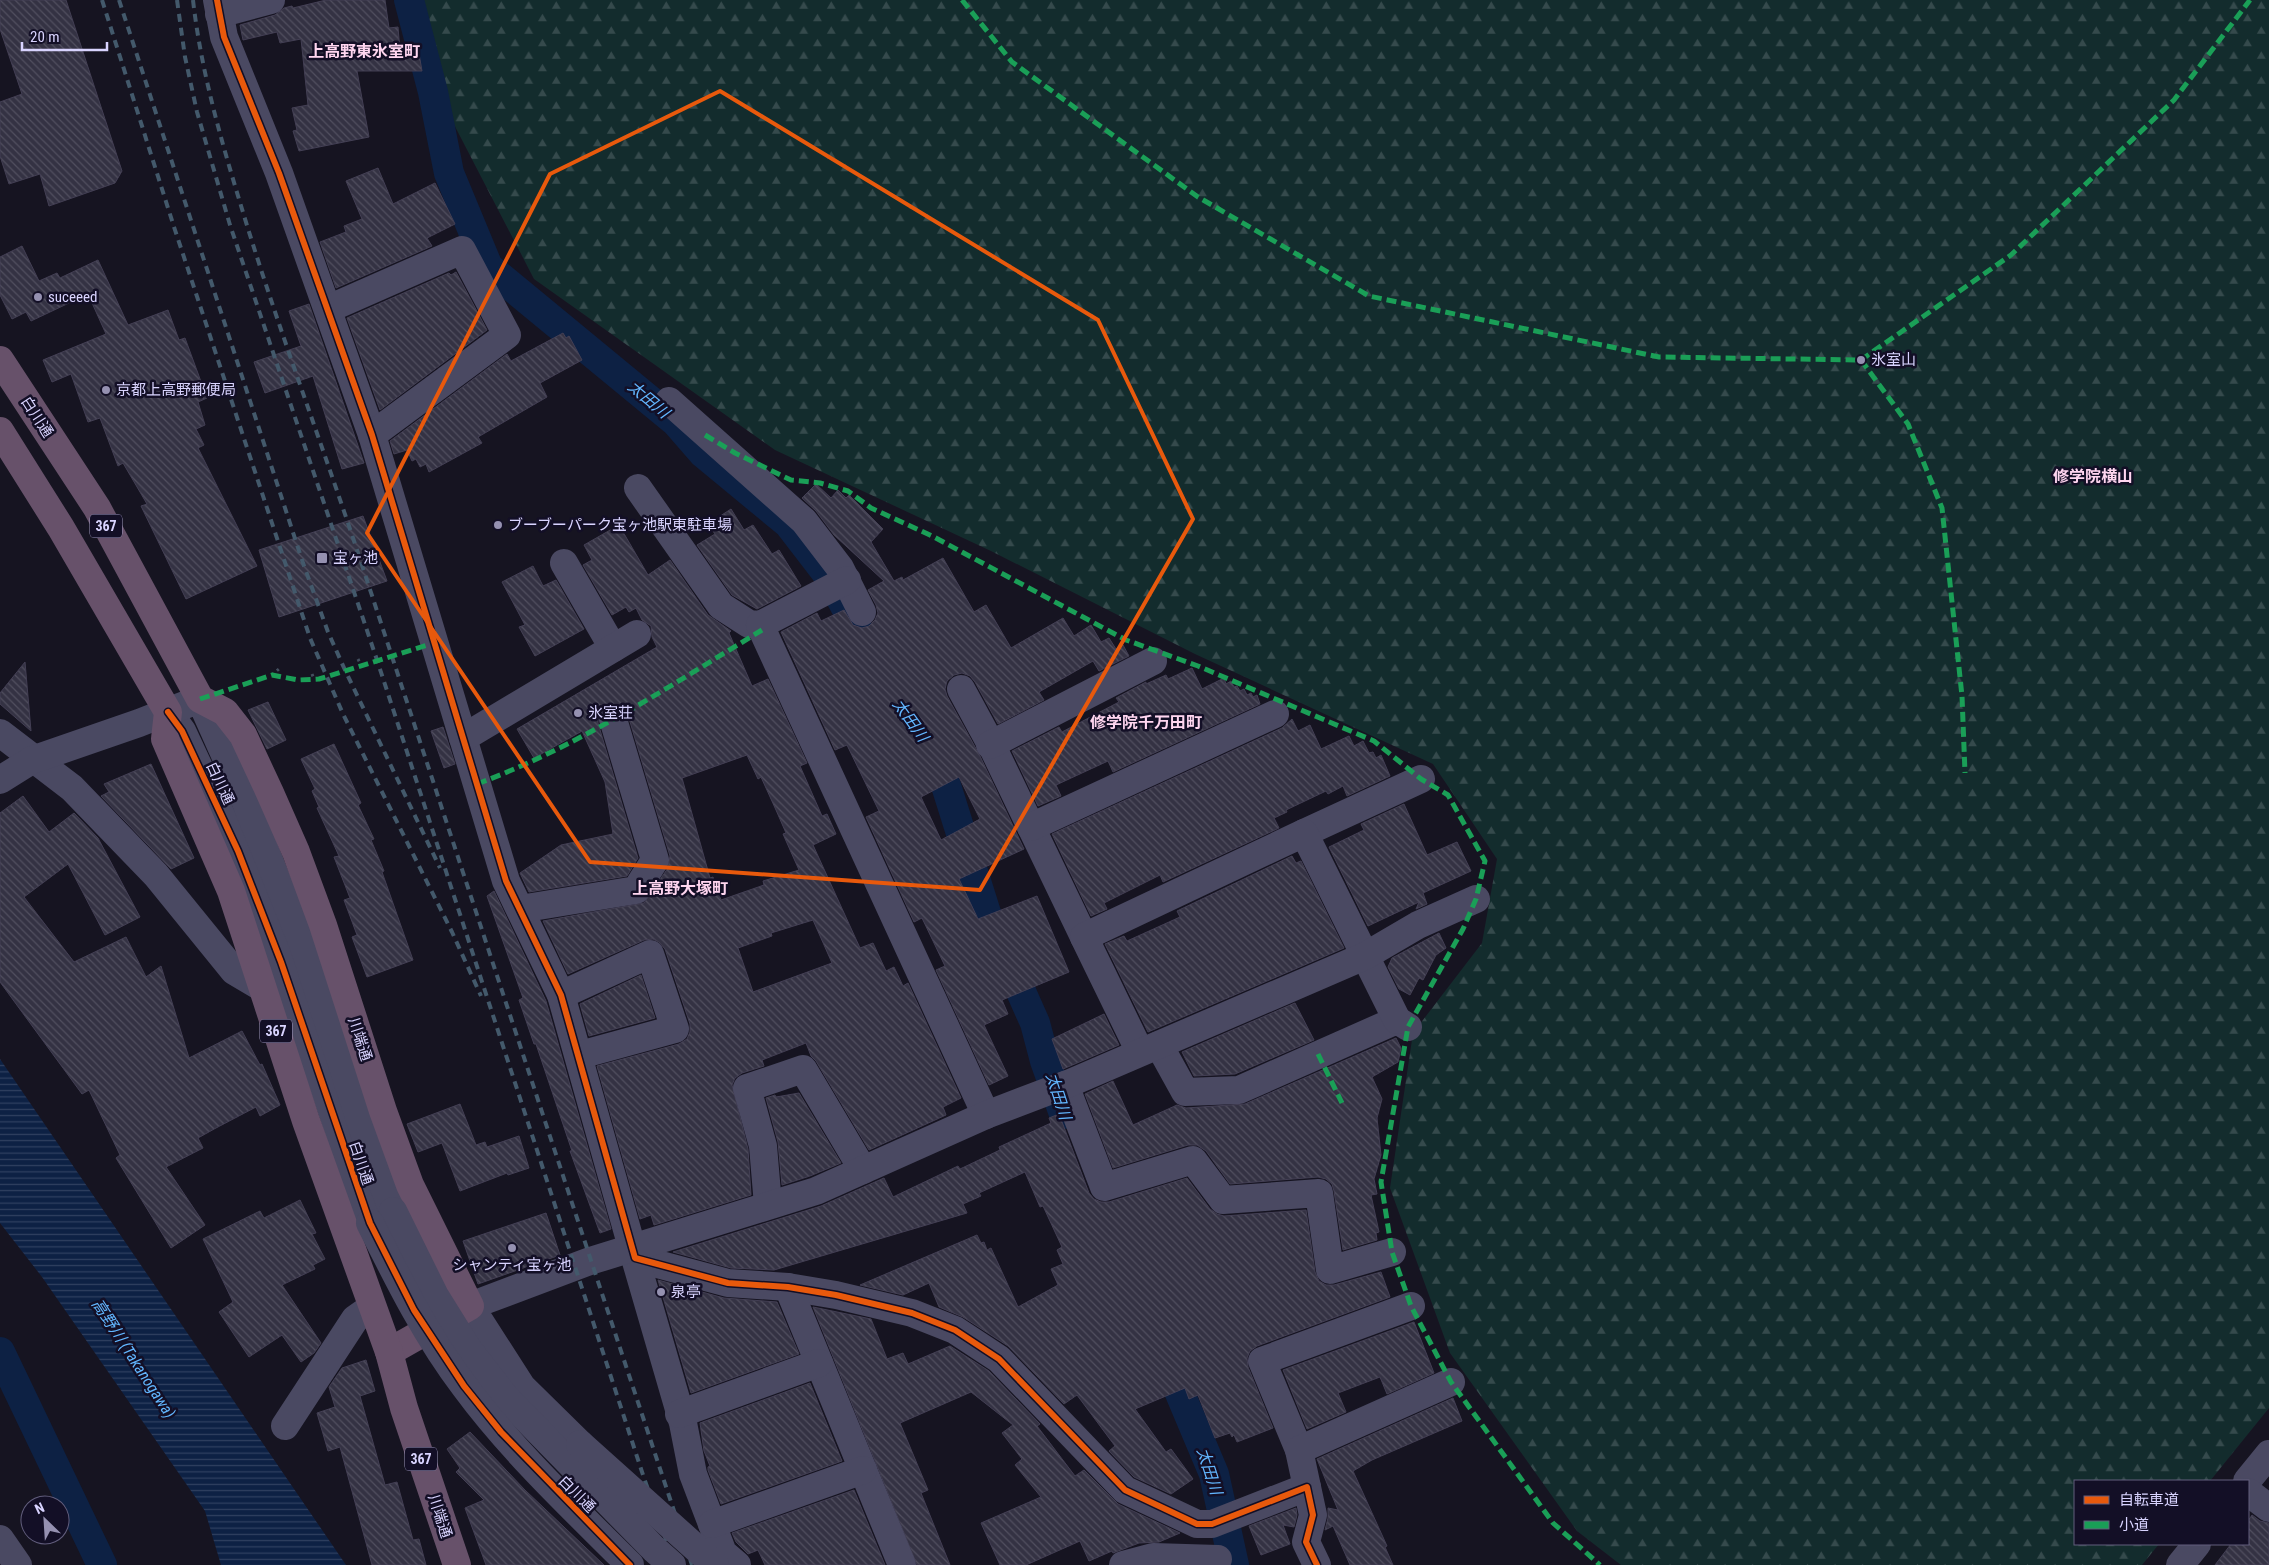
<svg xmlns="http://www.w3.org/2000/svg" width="2269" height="1565" viewBox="0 0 2269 1565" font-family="'Roboto Condensed','Noto Sans JP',sans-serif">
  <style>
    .forest { fill: url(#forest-firs) }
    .water { fill: url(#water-rules) }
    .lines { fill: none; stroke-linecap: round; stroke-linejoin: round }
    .canal { stroke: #0d2144; stroke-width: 30 }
    .building { fill: url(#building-back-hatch); stroke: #433f54; fill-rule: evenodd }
    .path { stroke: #44505f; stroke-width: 3; stroke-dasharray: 2.5 4; stroke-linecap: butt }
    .minor { stroke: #4a4962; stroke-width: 28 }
    .highway { stroke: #67516a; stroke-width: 28 }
    .rail { stroke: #43596b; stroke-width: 4; stroke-dasharray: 8 6; stroke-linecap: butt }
    .minor-bridge { stroke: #4a4962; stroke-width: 28 }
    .quiet { stroke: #1a9f57; stroke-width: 5; stroke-dasharray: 10 5; stroke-linecap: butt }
    .cycleway-casing { stroke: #130f26; stroke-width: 9 }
    .cycleway { stroke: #e8590c; stroke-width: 6 }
    .marked { fill: none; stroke: #e8590c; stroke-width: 4; stroke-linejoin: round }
    .poi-dot { fill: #9591b1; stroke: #130f26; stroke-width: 2 }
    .labels { text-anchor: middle; stroke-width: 5; stroke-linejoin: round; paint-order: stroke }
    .shield { fill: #130f26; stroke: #9e99be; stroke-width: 1 }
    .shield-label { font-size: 14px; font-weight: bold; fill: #d9d4ff }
    .poi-label { font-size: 15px; fill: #d9d4ff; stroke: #130f26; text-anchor: start }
    .street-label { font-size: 15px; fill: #d9d4ff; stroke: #130f26 }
    .neighbourhood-label { font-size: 16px; font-weight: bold; fill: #ffd6f0; stroke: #130f26 }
    .water-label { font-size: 16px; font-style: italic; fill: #62b6ff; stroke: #130f26 }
  </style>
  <defs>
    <pattern id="forest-firs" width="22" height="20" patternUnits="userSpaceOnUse" patternTransform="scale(1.25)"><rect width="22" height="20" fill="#132c2d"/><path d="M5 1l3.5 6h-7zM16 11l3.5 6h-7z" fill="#354a4c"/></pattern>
    <pattern id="water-rules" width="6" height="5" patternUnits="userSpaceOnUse" patternTransform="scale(1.25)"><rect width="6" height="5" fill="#0d2144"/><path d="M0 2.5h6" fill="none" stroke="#304060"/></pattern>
    <pattern id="building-back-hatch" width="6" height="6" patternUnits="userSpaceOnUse" patternTransform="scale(1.25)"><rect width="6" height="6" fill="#343243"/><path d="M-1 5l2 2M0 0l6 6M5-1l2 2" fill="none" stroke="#514f5f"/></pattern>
  </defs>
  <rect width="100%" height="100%" fill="#161421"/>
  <!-- forest -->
  <polygon class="forest" points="411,0 2269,0 2269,1408 2210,1481 2075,1481 2075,1544 2159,1544 2142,1565 1621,1565 1577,1531 1450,1353 1390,1188 1413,1033 1482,943 1497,859 1433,764 1195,654 991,551 775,450 534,279 446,109"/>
  <!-- water -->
  <polygon class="water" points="0,1059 346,1565 221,1565 205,1511 42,1277 0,1223"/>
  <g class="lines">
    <!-- canal -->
    <g class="canal">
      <polyline points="409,0 433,92 449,173 488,267 676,422 703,453 789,524 829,576 876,663"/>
      <polyline points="930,747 943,776 986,913 1035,1023 1045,1061 1064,1114"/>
      <polyline points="0,1352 102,1565"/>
      <polyline points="1163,1353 1214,1474 1234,1565"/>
    </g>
  </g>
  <!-- building -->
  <g class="building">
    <polygon points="0,0 66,0 122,171 115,183 49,206 40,174 9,184 0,156 0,102 22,94 0,29"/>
    <polygon points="326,0 385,0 389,28 398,27 400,51 418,48 422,71 357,71 369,137 299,151 293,131 297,130 292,108 308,105 301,39 280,43 277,32 243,40 240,25 275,15 284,8 292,6 293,8"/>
    <polygon points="378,168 393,204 435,183 455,224 427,238 432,246 336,288 320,242 346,232 344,226 362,219 346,181"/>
    <polygon points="22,246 39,281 57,273 60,278 98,260 128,325 168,310 179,340 185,338 207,398 198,402 205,425 196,429 204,445 198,448 257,566 186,599 141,506 147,504 123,463 118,466 100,418 88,422 71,374 52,382 43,360 106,334 88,294 31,321 26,312 12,319 0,295 0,257"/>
    <polygon points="456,272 487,330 380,410 347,318 449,273 451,275"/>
    <polygon points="309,304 364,463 342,469 313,376 265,393 254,362 301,346 289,311"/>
    <polygon points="563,333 566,338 569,336 582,360 540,383 547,397 478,437 482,443 429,472 426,464 420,467 416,459 412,461 407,450 394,454 390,441 507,354 511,361"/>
    <path d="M816,484L831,498L838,490L846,498L849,495L883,529L871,542L894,581L902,577L903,580L943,558L974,612L986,605L1011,648L1063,618L1074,636L1091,625L1101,642L1109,638L1116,649L1123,645L1129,656L1099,671L1093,661L1039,692L1044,700L998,724L975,682L970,676L962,673L954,675L947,681L945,689L947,696L980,756L1024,849L959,879L978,919L1037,896L1069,972L1002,1000L1008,1014L984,1025L1008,1076L989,1085L936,970L945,966L922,918L914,922L866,817L879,811L847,745L835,750L781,632L817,613L821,621L844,610L853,625L862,628L869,626L875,620L878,613L876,605L868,590L884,581L834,535L816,511L802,498ZM959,777L980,819L941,840L921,797Z"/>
    <polygon points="731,509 744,530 753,525 772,554 779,550 801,586 757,609 732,595 697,545 715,534 708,524"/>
    <polygon points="363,516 387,581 279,617 259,550"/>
    <path d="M619,525L648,575L670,560L708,615L731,631L729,633L752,686L768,679L807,763L800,766L822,816L827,814L836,834L813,845L860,948L873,943L886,971L894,967L903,986L908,983L961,1098L943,1107L946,1115L869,1150L816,1061L811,1056L806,1043L762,1060L764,1066L742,1073L735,1078L732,1085L748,1149L751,1195L654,1225L651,1215L640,1219L597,1066L679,1044L687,1039L690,1032V1024L665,949L659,942L653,939L644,940L568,974L543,921L644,903L668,868L670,856L628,715L623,707L616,704H608L602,708L598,715V723L638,858L627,876L529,892L520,873L561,845L613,834L605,782L582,731L534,758L517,729L657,647L652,637L651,626L642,620L636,608L629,612L626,607L612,615L583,565L592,560L584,545ZM747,755L758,779L761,777L776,810L786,833L783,834L799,870L763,881L764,885L721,900L713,877L710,878L682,778ZM813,920L832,963L753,992L738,948L772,936L771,933Z"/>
    <polygon points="533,566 543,586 556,580 584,629 535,656 519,627 525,625 502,582"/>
    <polygon points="25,662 31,731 0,704 0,693"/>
    <polygon points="1192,668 1202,689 1224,678 1226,684 1231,681 1234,687 1237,686 1240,691 1244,689 1247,695 1251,693 1253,697 1257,695 1260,704 1113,772 1108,761 1056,785 1061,796 1038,806 1012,751 1059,727 1062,732 1098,713 1119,702 1116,698 1146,682 1146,684 1166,675 1168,679"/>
    <polygon points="268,702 286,740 267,749 248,710"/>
    <polygon points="1292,719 1298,731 1310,725 1321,749 1349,736 1354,746 1363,741 1369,753 1373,752 1376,758 1381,755 1390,776 1347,796 1343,786 1328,794 1326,791 1286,810 1287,812 1274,818 1279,828 1163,882 1160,875 1104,903 1107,909 1091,916 1052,834 1282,728"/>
    <polygon points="443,727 455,764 444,768 431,731"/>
    <polygon points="334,744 361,803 358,805 374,839 371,840 384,871 382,872 413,960 367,977 352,937 357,935 344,900 350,898 334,857 339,856 317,808 319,807 312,791 315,789 301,759"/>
    <polygon points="151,764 194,858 171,869 101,796 109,792 104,784"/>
    <polygon points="23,796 49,832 74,813 98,838 140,917 105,935 68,864 24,897 74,962 126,937 146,977 161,966 189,1058 242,1031 260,1065 262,1064 280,1105 260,1116 256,1107 216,1128 198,1138 203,1148 166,1167 205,1225 171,1248 116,1158 120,1155 89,1090 82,1094 0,982 0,813"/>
    <polygon points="1404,804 1427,855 1457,842 1471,871 1423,893 1427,904 1416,909 1419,902 1368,926 1329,847 1364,830 1361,824"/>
    <polygon points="1292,856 1296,863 1301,861 1344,948 1148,1032 1105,944 1124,936 1127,941 1180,917 1177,911"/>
    <polygon points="494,891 546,1001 611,1229 600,1233 570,1151 572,1151 536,1044 534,1044 519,1000 523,998 487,896"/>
    <polygon points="1439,933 1446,948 1436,955 1423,980 1419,978 1410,995 1399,989 1388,967 1392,958"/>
    <polygon points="641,975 655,1018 589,1036 580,1004"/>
    <polygon points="1295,1003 1314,1040 1235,1074 1194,1076 1182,1052"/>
    <polygon points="1104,1014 1119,1045 1063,1069 1052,1039"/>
    <polygon points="1396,1038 1401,1048 1398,1062 1372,1077 1382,1099 1377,1118 1381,1155 1374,1179 1377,1194 1371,1195 1379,1232 1376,1233 1377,1240 1343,1250 1334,1191 1332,1184 1326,1179 1318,1177 1230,1184 1206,1151 1197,1145 1188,1145 1113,1168 1085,1094 1113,1081 1133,1125 1177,1105 1186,1108 1245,1104"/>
    <polygon points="799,1093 841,1163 810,1176 782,1185 778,1142 766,1098 775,1095 776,1097"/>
    <polygon points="460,1104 476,1145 485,1142 487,1147 519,1136 529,1168 508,1175 507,1173 460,1191 442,1143 418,1152 407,1124"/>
    <polygon points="1059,1114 1089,1193 1094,1199 1101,1202 1109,1202 1187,1178 1210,1209 1217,1214 1224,1216 1306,1210 1315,1272 1319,1281 1326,1285 1334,1285 1381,1272 1390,1297 1257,1346 1250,1351 1247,1358 1248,1367 1273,1428 1237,1442 1234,1435 1232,1437 1230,1433 1215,1438 1198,1395 1189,1399 1185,1388 1135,1409 1166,1452 1171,1449 1193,1479 1171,1494 1134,1477 1109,1451 1115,1446 1077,1395 1064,1404 1008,1346 963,1317 939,1307 929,1283 903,1295 860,1285 977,1235 981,1243 984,1242 987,1250 991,1248 1018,1307 1058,1285 1051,1269 1063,1264 1057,1250 1062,1247 1043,1206 1040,1207 1025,1172 979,1193 981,1196 963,1204 967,1213 774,1270 731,1268 673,1252 821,1206 884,1178 893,1197 958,1166 960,1169 1000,1150 999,1147 1051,1123 1049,1118"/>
    <polygon points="300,1200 316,1233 312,1234 325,1259 313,1265 315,1269 282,1285 321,1343 314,1353 301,1362 282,1335 249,1357 219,1312 233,1302 203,1239 260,1211 264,1218"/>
    <polygon points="546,1213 560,1255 478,1284 463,1241"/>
    <polygon points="658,1280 724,1298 777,1302 799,1354 691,1393"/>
    <polygon points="813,1307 871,1319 887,1359 903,1353 908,1364 950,1346 989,1371 1040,1424 1037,1426 1075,1476 1084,1470 1118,1504 1180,1533 1159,1542 1139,1543 1113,1553 1112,1551 1089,1561 1080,1541 1026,1565 1000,1565 981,1523 1041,1497 1015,1465 1022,1459 1002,1433 1013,1425 971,1392 900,1423 928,1490 921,1493 950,1565 917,1565"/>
    <polygon points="1414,1322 1434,1373 1387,1394 1380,1377 1338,1393 1346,1412 1307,1429 1283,1370"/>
    <polygon points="366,1360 375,1391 360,1396 385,1485 397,1482 413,1540 419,1539 426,1565 372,1565 340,1447 328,1451 317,1413 335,1407 329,1387 342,1368"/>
    <polygon points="810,1383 842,1461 721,1504 708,1470 708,1467 710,1466 704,1451 700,1423"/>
    <polygon points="1453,1398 1462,1421 1372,1460 1353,1471 1387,1546 1385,1547 1393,1565 1350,1565 1333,1526 1325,1530 1328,1518 1328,1508 1338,1510 1317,1459"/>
    <polygon points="470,1432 525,1490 604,1565 486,1565 465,1508 484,1500 456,1472 460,1468 447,1449"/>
    <polygon points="854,1490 885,1565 765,1565 758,1550 748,1554 736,1542 732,1533"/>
    <polygon points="1296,1508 1297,1515 1294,1527 1283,1525 1290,1544 1261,1555 1249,1526"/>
    <polygon points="2252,1515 2260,1521 2269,1523 2269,1565 2215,1565 2231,1544 2248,1544 2248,1521"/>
  </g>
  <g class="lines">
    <!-- path -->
    <g class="path">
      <polyline points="358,659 361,665"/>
      <polyline points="312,674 314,679"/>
      <polyline points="272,675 280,668"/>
    </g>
    <!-- minor -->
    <g class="minor">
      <polyline points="217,0 224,37 279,173 372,435 506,881 561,995 635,1258 728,1283 788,1287 836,1295 912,1313 955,1330 999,1359 1125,1490 1197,1524 1212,1524 1307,1487"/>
      <polyline points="219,14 271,0"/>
      <polyline points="328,309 462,250 507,335 372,435"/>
      <polyline points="669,401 804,521 840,568 862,612"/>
      <polyline points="638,488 721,606 749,624 760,625"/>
      <polyline points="564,563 613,648"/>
      <polyline points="847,580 760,625 986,1115"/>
      <polyline points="961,689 993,748 1084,937"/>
      <polyline points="168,712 182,731 238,851 281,962 370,1223"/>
      <polyline points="0,733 72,788 156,875 234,971 261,987"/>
      <polyline points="463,738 637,634"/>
      <polyline points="990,745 1153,661"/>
      <polyline points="0,780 32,760 139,723 200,699 242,793 303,944 372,1157 393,1211"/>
      <polyline points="1031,827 1275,714"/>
      <polyline points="1304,833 1421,779"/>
      <polyline points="520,909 636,890 655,860 613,719"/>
      <polyline points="561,995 650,954 675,1029 580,1055"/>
      <polyline points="1159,1045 1185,1092 1239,1090 1397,1020 1408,1027"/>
      <polyline points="1140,1052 1084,937 1304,833 1397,1020"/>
      <polyline points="1065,1085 1104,1187 1193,1160 1223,1200 1319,1193 1330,1270 1392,1252"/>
      <polyline points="768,1205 763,1146 747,1088 803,1069 863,1170"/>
      <polyline points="635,1258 683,1423 693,1474 723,1553 737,1565"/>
      <polyline points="788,1287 902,1565"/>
      <polyline points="679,1414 819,1363"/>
      <polyline points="285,1426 355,1319 372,1307"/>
      <polyline points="580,1444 522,1387 470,1306 590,1261 816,1191 986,1115 1070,1083 1365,956 1418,925 1476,899"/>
      <polyline points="1299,1450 1262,1361 1411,1306"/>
      <polyline points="2247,1481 2269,1454"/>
      <polyline points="2248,1492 2269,1508"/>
      <polyline points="712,1524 863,1470"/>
      <polyline points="0,1539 18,1565"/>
      <polyline points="1123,1565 1153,1557 1218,1559"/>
      <polyline points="1317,1565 1306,1542 1313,1515 1299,1450 1451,1382"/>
      <polyline points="2180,1565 2197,1544"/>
    </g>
    <!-- highway -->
    <g class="highway">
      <polyline points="0,360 97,508 200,699 225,712 243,735 270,793 296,852 323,925 383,1111 410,1185 470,1306 389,1352"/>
      <polyline points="0,431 61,528 168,712 165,739 231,891 306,1121 389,1352 404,1408 457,1565"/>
    </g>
    <!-- rail -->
    <g class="rail">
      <polyline points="102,0 175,230 310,638 343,714 452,932 481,996"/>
      <polyline points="119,0 303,563 328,632 345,670 440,868"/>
      <polyline points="177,0 185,57 197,112 230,225 377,660 644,1478 675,1565"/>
      <path d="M193,0C201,71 221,140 242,209C277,325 320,438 358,553C469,891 580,1228 692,1565"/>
    </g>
    <!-- minor-bridge -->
    <g class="minor-bridge">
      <polyline points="393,1211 435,1296 468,1349 506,1398 654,1549 672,1565"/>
      <path d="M370,1223C398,1279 426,1336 465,1387C513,1452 573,1508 630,1565"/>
      <polyline points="580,1444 715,1565"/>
    </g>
    <!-- quiet -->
    <g class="quiet">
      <polyline points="962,0 1012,62 1198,197 1369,296 1659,357 1861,360 2011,255 2174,100 2250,0"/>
      <polyline points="1861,360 1908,424 1942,508 1962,696 1965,773"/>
      <polyline points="705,435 735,453 791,480 820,483 848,491 871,508 932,536 1126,640 1198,666 1374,741 1421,779 1448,795 1485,861 1476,899 1463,929 1408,1027 1381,1182 1392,1252 1411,1306 1451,1382 1553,1523 1600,1565"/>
      <polyline points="200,699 272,675 298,680 319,679 434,643"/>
      <path d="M477,784C579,746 670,686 762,630"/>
      <polyline points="1318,1054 1342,1103"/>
    </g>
    <!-- cycleway casing -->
    <g class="cycleway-casing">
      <g id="cycleway">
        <polyline points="217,0 224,37 279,173 372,435 506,881 561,995 635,1258 728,1283 788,1287 836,1295 912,1313 955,1330 999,1359 1125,1490 1197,1524 1212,1524 1307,1487 1313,1515 1306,1542 1317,1565"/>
        <polyline points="168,712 182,731 238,851 281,962 370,1223 414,1310 464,1386 501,1432 630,1565"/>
      </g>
    </g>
    <!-- cycleway -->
    <use href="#cycleway" class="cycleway"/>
  </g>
  <!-- marked area -->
  <path class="marked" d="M720,91L1098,320L1193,519L980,890L590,862L367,533L550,174Z"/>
  <!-- markers -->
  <g class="poi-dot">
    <circle cx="38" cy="297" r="5"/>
    <circle cx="1861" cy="360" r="5"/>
    <circle cx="106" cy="390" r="5"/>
    <circle cx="498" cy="525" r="5"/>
    <rect x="316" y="552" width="12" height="12" rx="2.5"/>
    <circle cx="578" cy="713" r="5"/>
    <circle cx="512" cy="1248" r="5"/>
    <circle cx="661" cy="1292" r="5"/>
  </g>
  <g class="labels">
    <!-- shield labels -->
    <g class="shield">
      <rect x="90" y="514.5" width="32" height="23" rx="4"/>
      <rect x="260" y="1019.5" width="32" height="23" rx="4"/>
      <rect x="405" y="1447.5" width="32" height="23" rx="4"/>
    </g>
    <g class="shield-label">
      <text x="106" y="531">367</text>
      <text x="276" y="1036">367</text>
      <text x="421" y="1464">367</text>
    </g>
    <!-- poi labels -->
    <g class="poi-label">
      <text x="48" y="302">suceeed</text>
      <text x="1871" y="365">氷室山</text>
      <text x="116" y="395">京都上高野郵便局</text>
      <text x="508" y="530">ブーブーパーク宝ヶ池駅東駐車場</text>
      <text x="333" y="563">宝ヶ池</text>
      <text x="588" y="718">氷室荘</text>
      <text x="512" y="1270" text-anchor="middle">シャンティ宝ヶ池</text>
      <text x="671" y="1297">泉亭</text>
    </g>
    <!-- street labels -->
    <g class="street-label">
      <text transform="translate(37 417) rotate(57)" y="5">白川通</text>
      <text transform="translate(220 783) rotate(65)" y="5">白川通</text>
      <text transform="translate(360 1039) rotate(72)" y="5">川端通</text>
      <text transform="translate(361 1163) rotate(71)" y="5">白川通</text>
      <text transform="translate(577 1494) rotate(45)" y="5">白川通</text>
      <text transform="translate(440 1516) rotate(72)" y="5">川端通</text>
    </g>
    <!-- neighbourhood labels -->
    <g class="neighbourhood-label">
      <text x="364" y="57">上高野東氷室町</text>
      <text x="2093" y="482">修学院横山</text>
      <text x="1146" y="728">修学院千万田町</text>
      <text x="680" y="894">上高野大塚町</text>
    </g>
    <!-- water labels -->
    <g class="water-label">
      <text transform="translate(649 399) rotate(40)" y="6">太田川</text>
      <text transform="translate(911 720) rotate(54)" y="6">太田川</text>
      <text transform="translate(1059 1096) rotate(72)" y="6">太田川</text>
      <text transform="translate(134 1358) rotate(57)" y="6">高野川 (Takanogawa)</text>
      <text transform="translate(1210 1471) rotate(72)" y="6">太田川</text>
    </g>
  </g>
  <!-- legend -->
  <rect x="2074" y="1480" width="175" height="65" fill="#130f26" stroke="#625e7d"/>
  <rect x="2084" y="1496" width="25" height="8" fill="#e8590c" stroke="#625e7d"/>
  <text x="2119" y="1505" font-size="15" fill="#d9d4ff">自転車道</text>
  <rect x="2084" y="1521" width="25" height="8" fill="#1a9f57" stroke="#625e7d"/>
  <text x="2119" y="1530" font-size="15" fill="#d9d4ff">小道</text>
  <!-- north arrow -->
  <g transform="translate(45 1520) rotate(335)"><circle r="24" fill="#130f26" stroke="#625e7d"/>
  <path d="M0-4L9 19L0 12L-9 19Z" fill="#9591b1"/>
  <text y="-8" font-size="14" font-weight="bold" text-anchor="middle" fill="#d9d4ff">N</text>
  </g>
  <!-- scale -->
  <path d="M22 42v8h85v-8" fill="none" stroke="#d9d4ff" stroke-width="2.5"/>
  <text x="30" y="42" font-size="15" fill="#d9d4ff" stroke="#130f26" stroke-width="4" paint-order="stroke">20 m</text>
</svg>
